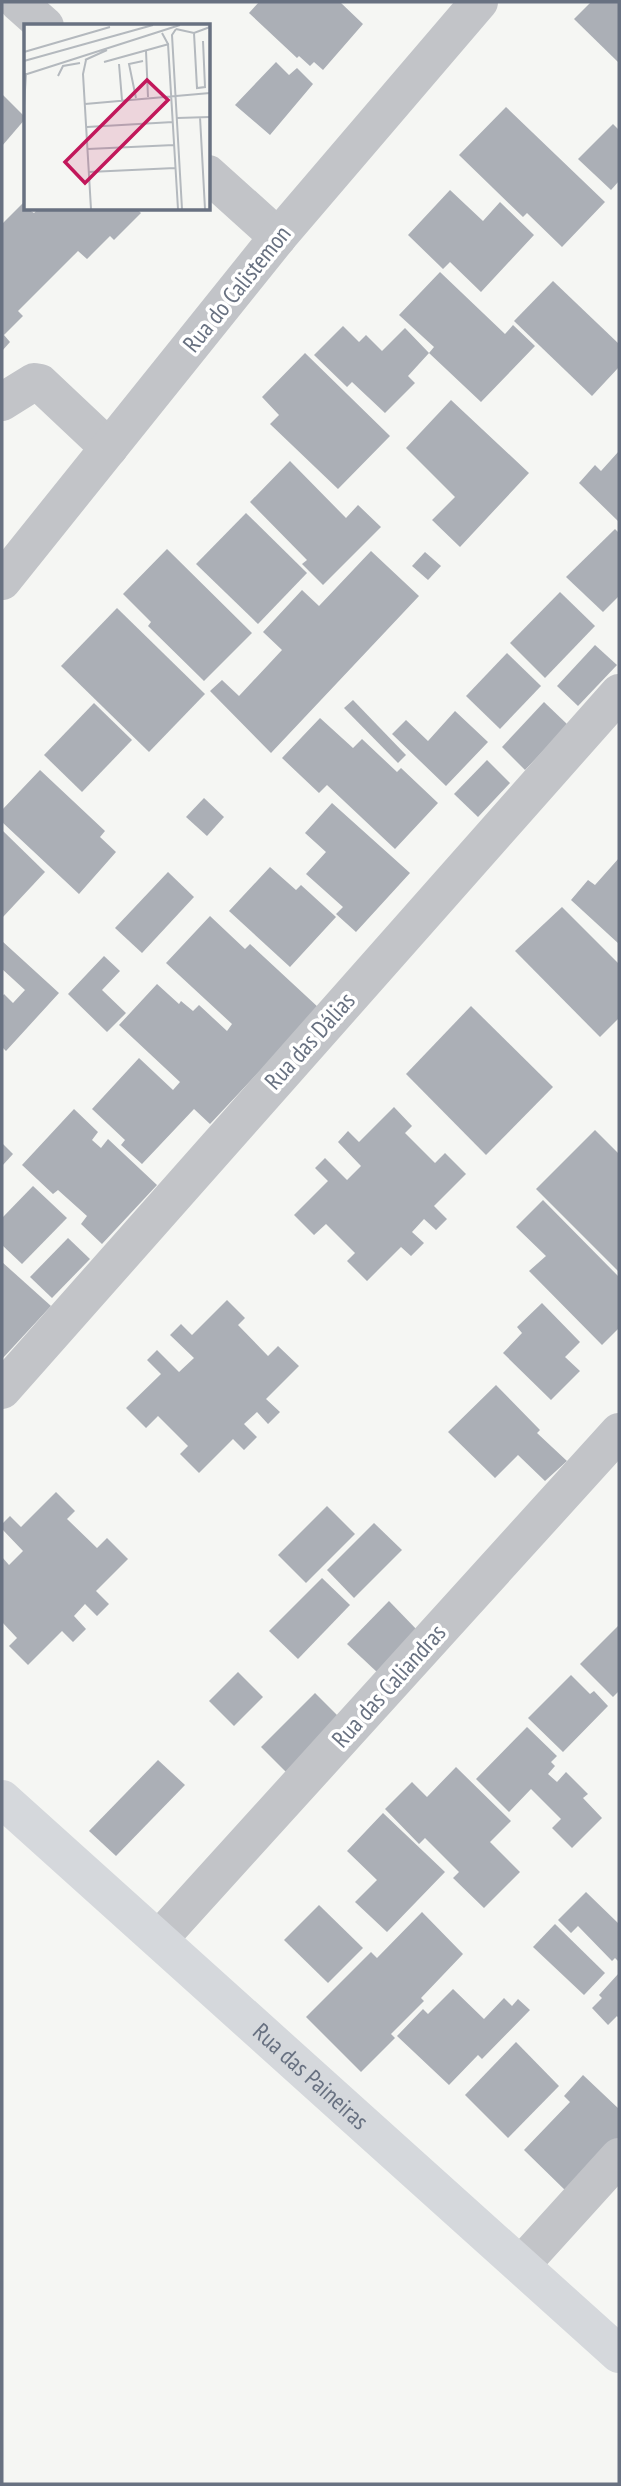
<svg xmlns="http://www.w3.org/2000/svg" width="621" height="2486" viewBox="0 0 621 2486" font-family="'PT Sans Narrow',sans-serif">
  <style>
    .building { fill: #abafb6 }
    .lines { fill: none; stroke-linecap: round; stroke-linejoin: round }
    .street { stroke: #c2c4c8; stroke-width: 38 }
    .secondary { stroke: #d5d8dc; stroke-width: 38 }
    .labels { text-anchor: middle; stroke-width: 7; stroke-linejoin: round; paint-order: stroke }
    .street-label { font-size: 24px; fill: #687181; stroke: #fff }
    .inset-road { fill: none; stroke: #b4b9be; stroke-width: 2 }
    .view { fill: #c2185b; fill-opacity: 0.15; stroke: #c2185b; stroke-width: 3.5 }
    .inset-edge { fill: none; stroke: #687181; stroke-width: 3.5 }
  </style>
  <rect width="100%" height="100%" fill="#f5f6f3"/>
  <!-- building -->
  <g class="building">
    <polygon points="259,2 340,2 363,24 323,70 314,62 310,66 299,56 297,58 249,13"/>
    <polygon points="591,2 619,2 619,63 574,19"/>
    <polygon points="276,62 289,75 297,68 313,84 270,135 235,105"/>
    <polygon points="2,94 26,118 2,146"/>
    <polygon points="506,107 605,202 562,247 527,213 523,217 459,155"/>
    <polygon points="613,124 619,130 619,181 611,190 578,159"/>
    <polygon points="450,190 483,221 500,202 534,235 481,292 450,262 443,269 408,235"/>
    <polygon points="24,202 26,208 34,213 39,208 136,208 141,213 114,240 110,236 87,259 78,251 18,311 23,316 4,335 10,342 2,351 2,224"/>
    <polygon points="440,272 505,334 513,325 535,346 481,402 429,353 434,347 399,315"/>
    <polygon points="553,281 619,344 619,367 592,396 514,321"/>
    <polygon points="343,326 359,342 366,335 382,351 405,328 429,353 408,376 415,383 385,413 352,382 347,387 314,355"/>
    <polygon points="305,353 390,436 338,489 270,424 279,415 262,397"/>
    <polygon points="451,400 529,473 460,547 432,520 455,497 406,448"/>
    <polygon points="619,451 619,522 579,483 595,465 601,471"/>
    <polygon points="290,461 346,518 358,505 381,527 323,585 302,564 307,560 250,502"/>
    <polygon points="246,513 307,573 258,624 196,564"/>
    <polygon points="615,529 619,533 619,596 603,612 566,577"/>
    <polygon points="167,549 252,633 204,681 148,626 151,622 123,594"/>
    <polygon points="371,551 419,596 271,753 210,691 222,680 239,696 282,650 263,632 302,590 319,606"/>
    <polygon points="425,552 441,566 428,580 412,566"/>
    <polygon points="560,592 595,626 545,678 510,643"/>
    <polygon points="117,608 205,694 149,752 61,666"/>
    <polygon points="595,645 617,665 578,706 557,686"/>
    <polygon points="507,653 541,686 500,729 466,696"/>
    <polygon points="353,700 406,755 398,763 344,708"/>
    <polygon points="544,702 568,725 525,770 502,747"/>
    <polygon points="94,703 132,740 82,792 44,755"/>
    <polygon points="455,711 488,742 446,786 392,734 406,720 428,741"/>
    <polygon points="320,718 353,748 362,739 397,772 401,768 438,803 395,849 327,785 319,793 282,758"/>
    <polygon points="487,760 510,783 478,817 454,794"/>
    <polygon points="40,770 105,831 100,837 116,852 79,894 2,822 2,810"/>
    <polygon points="204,798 224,817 207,836 186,817"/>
    <polygon points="332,803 410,873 356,932 336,914 343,907 306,874 326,852 305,833"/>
    <polygon points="2,830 45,872 2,918"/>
    <polygon points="619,858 619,944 571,900 588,880 595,885"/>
    <polygon points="270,867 296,890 301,885 336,917 290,967 229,911"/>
    <polygon points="168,872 194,897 142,953 115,928"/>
    <polygon points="562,907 619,964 619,1018 600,1037 515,951"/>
    <polygon points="210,916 245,949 250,944 319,1008 210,1124 194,1109 142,1164 121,1145 125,1140 92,1109 139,1058 173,1090 180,1082 119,1025 157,984 179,1004 181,1001 193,1011 199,1005 227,1031 232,1024 166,963"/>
    <polygon points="2,941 59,993 6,1051 2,1047 2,997 4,994 13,1003 25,990 2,969"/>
    <polygon points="104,956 120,971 102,990 126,1013 107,1032 68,994"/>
    <polygon points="471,1006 553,1087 486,1155 406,1074"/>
    <polygon points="394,1107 412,1126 405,1133 435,1163 445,1153 466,1174 434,1206 447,1219 436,1230 424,1219 412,1232 424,1243 411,1256 401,1247 367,1281 347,1261 355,1253 326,1224 314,1235 294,1215 328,1181 315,1168 325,1158 347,1180 361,1166 338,1142 348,1131 359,1142"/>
    <polygon points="74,1109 98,1132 92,1140 101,1148 108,1139 157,1185 102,1244 81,1224 87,1216 58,1190 53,1194 22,1165"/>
    <polygon points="595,1130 619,1154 619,1272 536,1189"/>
    <polygon points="2,1143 13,1154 2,1166"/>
    <polygon points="33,1186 67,1218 22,1264 2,1245 2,1218"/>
    <polygon points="543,1200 619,1277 619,1328 602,1345 529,1271 546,1256 516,1227"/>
    <polygon points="68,1238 90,1259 52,1298 30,1277"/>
    <polygon points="2,1262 51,1306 2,1359"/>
    <polygon points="227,1300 245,1318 238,1325 268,1356 278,1346 299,1366 266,1399 280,1412 268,1424 257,1412 244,1424 257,1437 244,1450 233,1439 199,1473 180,1454 188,1446 158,1416 146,1428 126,1408 161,1374 147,1360 157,1350 179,1372 194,1358 170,1335 181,1324 192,1335"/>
    <polygon points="542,1303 580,1342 565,1357 580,1371 551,1400 503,1353 522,1333 517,1327"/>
    <polygon points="496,1385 540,1430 537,1433 567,1461 545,1481 518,1455 495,1478 448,1432"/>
    <polygon points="56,1492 75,1511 67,1519 97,1548 107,1538 128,1559 96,1591 109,1604 97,1616 85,1604 74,1616 86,1629 73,1642 62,1631 28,1665 9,1646 17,1638 2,1622 2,1557 9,1565 23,1551 2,1529 2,1524 10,1516 21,1527"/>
    <polygon points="327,1506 355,1534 306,1583 278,1555"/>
    <polygon points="374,1523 402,1550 354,1598 327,1570"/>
    <polygon points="322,1578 350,1605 298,1659 269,1631"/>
    <polygon points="389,1601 419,1632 378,1673 347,1644"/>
    <polygon points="619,1625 619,1691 613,1697 580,1664"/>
    <polygon points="238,1672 263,1697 234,1726 209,1701"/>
    <polygon points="571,1675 590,1694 594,1691 608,1706 563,1752 528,1718"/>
    <polygon points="315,1693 342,1720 289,1775 261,1747"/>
    <polygon points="527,1727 557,1756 551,1762 555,1766 548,1774 557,1782 566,1772 588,1794 583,1798 602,1818 572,1848 552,1828 561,1819 531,1789 509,1812 476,1779"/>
    <polygon points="158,1760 185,1785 116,1856 89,1831"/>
    <polygon points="456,1767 511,1821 490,1842 520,1872 484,1908 453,1878 459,1872 425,1838 419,1844 385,1809 412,1782 427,1797"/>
    <polygon points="383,1813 445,1872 387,1932 355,1902 377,1880 347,1851"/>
    <polygon points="586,1892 619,1924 619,1962 615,1958 612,1961 578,1926 571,1933 558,1920"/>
    <polygon points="319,1905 363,1948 328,1983 284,1940"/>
    <polygon points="422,1912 463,1954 421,1998 424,2001 391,2034 395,2038 361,2072 306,2017 371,1952 377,1958"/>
    <polygon points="555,1924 605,1973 584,1995 533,1947"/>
    <polygon points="619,1973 619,2019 617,2016 608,2025 592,2008 602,1998 599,1995"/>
    <polygon points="453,1989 484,2019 504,1998 512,2006 518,1999 530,2010 482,2059 478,2055 449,2085 397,2036 423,2009 428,2014"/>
    <polygon points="516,2042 559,2086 508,2138 465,2095"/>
    <polygon points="583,2075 619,2109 619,2140 568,2193 524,2150 570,2102 564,2096"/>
  </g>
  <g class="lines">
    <!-- street -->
    <g class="street">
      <polyline points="18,2 45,26"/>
      <polyline points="208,174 278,237"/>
      <polyline points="2,402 34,382 40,383 109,448"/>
      <polyline points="2,581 278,237 479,2"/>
      <polyline points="2,1390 619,693"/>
      <polyline points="159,1939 619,1432"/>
      <polyline points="521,2265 619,2157"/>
    </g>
    <!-- secondary -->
    <path class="secondary" id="s1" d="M2,1799L619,2354"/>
  </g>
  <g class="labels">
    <!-- street labels -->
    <g class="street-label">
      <text transform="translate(237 289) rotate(-51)" y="8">Rua do Calistemon</text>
      <text transform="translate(310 1041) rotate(-48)" y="8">Rua das Dálias</text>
      <text transform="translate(389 1686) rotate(-48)" y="8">Rua das Caliandras</text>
      <text dy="8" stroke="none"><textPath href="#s1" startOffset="415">Rua das Paineiras</textPath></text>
    </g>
  </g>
  <!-- overview -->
  <g transform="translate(24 24)">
    <rect width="186" height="186" fill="#f5f6f3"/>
    <path class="inset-road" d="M152,5L148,11L158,185M152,5L170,9L186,3M138,9L144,20L154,185M170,9L173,64L181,63L179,17M122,27L124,73M0,28L86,3M61,36L83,26M62,36L59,50L67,185M0,37L129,1M80,38L145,20M95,40L98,76M0,51L156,1M34,52L39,42L56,39M112,74L105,40L119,37M61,80L186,69M0,82L2,49M176,93L181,185M153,94L186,93M63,103L149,98M64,125L150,121M65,148L151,144"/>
    <path class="view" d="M123,56L144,76L61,159L41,138Z"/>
    <rect width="186" height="186" class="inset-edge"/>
  </g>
  <!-- border -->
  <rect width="621" height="2486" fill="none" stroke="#687181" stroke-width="7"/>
</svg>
